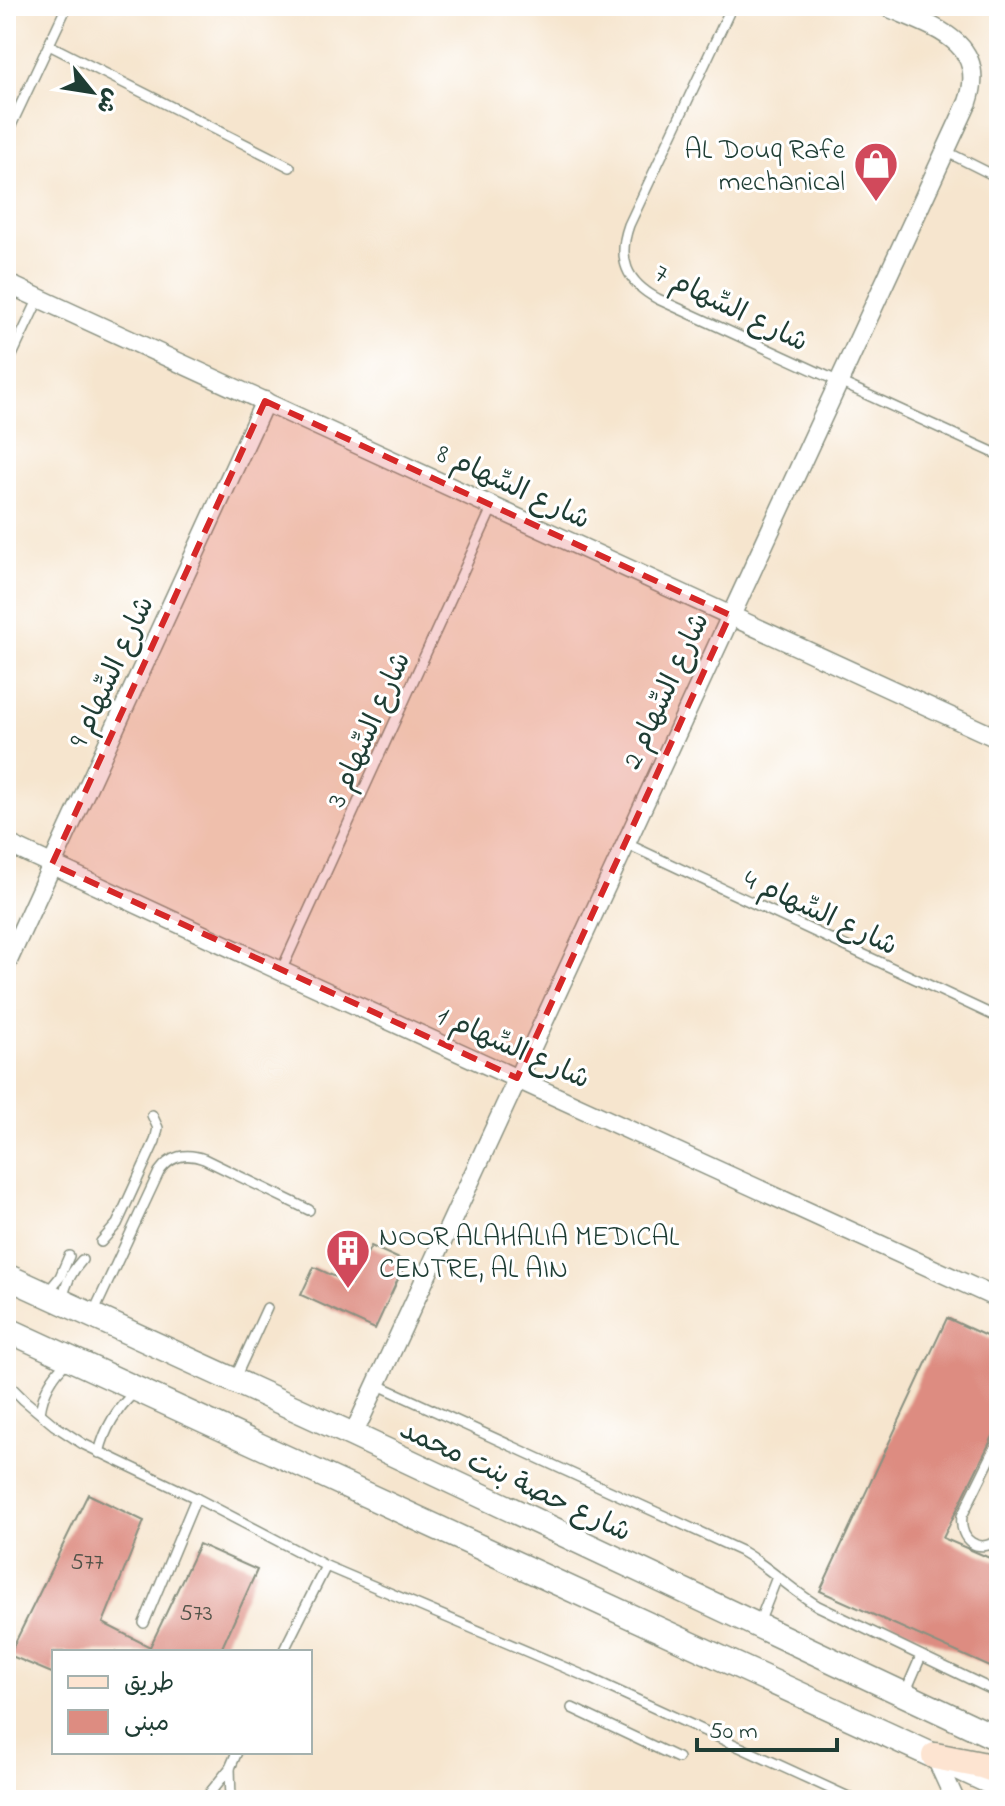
<svg xmlns="http://www.w3.org/2000/svg" width="1005" height="1806" viewBox="0 0 1005 1806" font-family="'Indie Flower','Playpen Sans Arabic',sans-serif">
  <style>
    .building { fill: #dd8c81 }
    .lines { fill: none; stroke-linecap: round; stroke-linejoin: round }
    .service-casing { stroke: #8a9181; stroke-width: 12 }
    .minor-casing { stroke: #8a9181; stroke-width: 21 }
    .tertiary-casing { stroke: #8a9181; stroke-width: 27 }
    .secondary-casing { stroke: #8a9181; stroke-width: 29 }
    .service { stroke: #fff; stroke-width: 9 }
    .minor { stroke: #fff; stroke-width: 18 }
    .tertiary { stroke: #fff; stroke-width: 24 }
    .secondary { stroke: #fde4d1; stroke-width: 26 }
    .marked { fill: #d62828; fill-opacity: 0.2; stroke: #d62828; stroke-width: 6; stroke-dasharray: 16 10; stroke-linejoin: round }
    .labels { text-anchor: middle; stroke-width: 6; stroke-linejoin: round; paint-order: stroke }
    .number-label { font-size: 24px; fill: #4e5147 }
    .poi-label { font-size: 28px; fill: #1f3d34; stroke: #fff; text-anchor: end }
    .street-label { font-size: 28px; fill: #1f3d34; stroke: #fff }
  </style>
  <rect width="100%" height="100%" fill="#fff"/>
  <filter id="ink" filterUnits="userSpaceOnUse"><feTurbulence type="fractalNoise" baseFrequency=".0125" numOctaves="2"/><feDisplacementMap in="SourceGraphic" scale="16" xChannelSelector="R" yChannelSelector="G"/><feConvolveMatrix kernelMatrix="1 2 1 2 8 2 1 2 1" color-interpolation-filters="sRGB"/></filter>
  <filter id="wash" filterUnits="userSpaceOnUse"><feTurbulence type="fractalNoise" baseFrequency=".006" numOctaves="4" result="noise"/><feDisplacementMap in="SourceGraphic" scale="32" xChannelSelector="R" yChannelSelector="G"/><feGaussianBlur stdDeviation="1.8" result="paint"/><feColorMatrix in="noise" values="0 0 0 0 0 0 0 0 0 0 0 0 0 0 0 0 0 1.4 0 .05"/><feComposite in="paint" operator="in"/></filter>
  <g filter="url(#wash)">
    <rect width="100%" height="100%" fill="#f6e5ce"/>
    <g id="blocks">
      <!-- building -->
      <g class="building">
        <polygon points="371,1246 406,1262 375,1329 301,1295 314,1267 351,1284"/>
        <polygon points="947,1318 999,1342 999,1424 943,1538 999,1562 999,1671 820,1591"/>
        <polygon points="88,1494 144,1521 103,1623 150,1647 199,1544 257,1570 220,1652 54,1652 54,1674 9,1655"/>
      </g>
    </g>
  </g>
  <g filter="url(#ink)">
    <use href="#blocks" fill-opacity="0" stroke="#8a9181" stroke-width="2"/>
    <g class="lines">
      <!-- service casing -->
      <g class="service-casing">
        <g id="service">
          <path d="M732,6L629,225C617,259 626,282 658,299L999,455"/>
          <polyline points="49,45 290,167"/>
          <polyline points="6,136 67,6"/>
          <polyline points="945,151 999,178"/>
          <polyline points="6,368 39,298"/>
          <polyline points="625,843 999,1018"/>
          <polyline points="281,971 493,506"/>
          <polyline points="101,1242 117,1224 155,1141 158,1128 152,1115"/>
          <polyline points="46,1294 60,1277 69,1256"/>
          <path d="M63,1299C65,1283 72,1271 82,1260"/>
          <path d="M92,1316L159,1172C170,1156 186,1152 204,1159L309,1210"/>
          <polyline points="235,1378 267,1308"/>
          <polyline points="6,1382 24,1400 54,1425 83,1444 196,1498 326,1566 587,1677 855,1800"/>
          <path d="M376,1384L741,1551C769,1567 791,1590 818,1606L999,1693"/>
          <path d="M40,1413C43,1392 52,1375 68,1361"/>
          <path d="M999,1441L962,1516C959,1541 978,1554 999,1540"/>
          <path d="M99,1453C105,1428 116,1409 135,1392"/>
          <polyline points="144,1623 196,1498"/>
          <polyline points="759,1623 777,1577"/>
          <polyline points="283,1652 326,1566"/>
          <polyline points="905,1693 921,1656"/>
          <polyline points="572,1708 678,1758"/>
          <polyline points="230,1768 231,1800"/>
          <polyline points="204,1800 230,1768 237,1752"/>
        </g>
      </g>
      <!-- minor casing -->
      <g class="minor-casing">
        <g id="minor">
          <polyline points="6,283 999,739"/>
          <polyline points="6,843 281,971 999,1299"/>
          <polyline points="6,965 265,401"/>
          <path d="M353,1435L968,102C989,40 930,26 885,6"/>
          <polyline points="935,1756 955,1800"/>
        </g>
      </g>
      <!-- tertiary casing -->
      <g class="tertiary-casing">
        <g id="tertiary">
          <polyline points="6,1276 353,1435 999,1739"/>
          <polyline points="6,1329 999,1786"/>
        </g>
      </g>
      <!-- secondary casing -->
      <g class="secondary-casing">
        <polyline id="secondary" points="935,1756 981,1765 999,1771"/>
      </g>
      <!-- service -->
      <use href="#service" class="service"/>
      <!-- minor -->
      <use href="#minor" class="minor"/>
      <!-- tertiary -->
      <use href="#tertiary" class="tertiary"/>
      <!-- secondary -->
      <use href="#secondary" class="secondary"/>
    </g>
  </g>
  <!-- marked area -->
  <path class="marked" d="M265,401L730,615L517,1078L52,864Z"/>
  <!-- icons -->
  <defs>
    <g id="shop-pin" transform="scale(2.3)"><path d="M0 17L-7.5 6A9.5 9.5 0 1 1 7.5 6Z" fill="#d1495b" stroke="#fff"/><path d="M-5-2.5h2.3a2.7 3.5 0 0 1 5.4 0H5L5.5 6h-11ZM-1.5-2.5h3a1.5 2.3 0 0 0-3 0Z" fill="#fff"/></g>
    <g id="building-pin" transform="scale(2.3)"><path d="M0 17L-7.5 6A9.5 9.5 0 1 1 7.5 6Z" fill="#d1495b" stroke="#fff"/><path d="M-4-6H4V6H1V3H-1V6H-4ZM-2.5-4.3h1.7v1.8h-1.7ZM.8-4.3h1.7v1.8H.8ZM-2.5-1h1.7V.8h-1.7ZM.8-1h1.7V.8H.8Z" fill="#fff"/></g>
  </defs>
  <g fill-rule="evenodd">
    <use href="#shop-pin" x="876" y="164"/>
    <use href="#building-pin" x="348" y="1251"/>
  </g>
  <g class="labels">
    <!-- number labels -->
    <g class="number-label">
      <text x="87" y="1569">577</text>
      <text x="196" y="1620">573</text>
    </g>
    <!-- poi labels -->
    <g class="poi-label">
      <text x="845" y="158">AL Douq Rafe<tspan x="845" dy="32">mechanical</tspan></text>
      <text x="379" y="1245" text-anchor="start">NOOR ALAHALIA MEDICAL<tspan x="379" dy="32">CENTRE, AL AIN</tspan></text>
    </g>
    <!-- street labels -->
    <g class="street-label">
      <text transform="translate(732 306) rotate(26)" y="10">شارع السِّهام 7</text>
      <text transform="translate(514 485) rotate(25)" y="10">شارع السِّهام 8</text>
      <text transform="translate(110 671) rotate(-65)" y="10">شارع السِّهام 9</text>
      <text transform="translate(664 690) rotate(-65)" y="10">شارع السِّهام 2</text>
      <text transform="translate(367 729) rotate(-66)" y="10">شارع السِّهام 3</text>
      <text transform="translate(821 911) rotate(25)" y="10">شارع السِّهام 4</text>
      <text transform="translate(514 1046) rotate(24)" y="10">شارع السِّهام 1</text>
      <text transform="translate(516 1479) rotate(25)" y="10">شارع حصة بنت محمد</text>
    </g>
  </g>
  <!-- margin -->
  <rect width="1005" height="1806" fill="none" stroke="#fff" stroke-width="32"/>
  <!-- legend -->
  <rect x="52" y="1650" width="260" height="104" fill="#ffffff" stroke="#a5b1ae" stroke-width="2"/>
  <rect x="68" y="1676" width="40" height="12" fill="#fde4d1" stroke="#a5b1ae" stroke-width="2"/>
  <text x="124" y="1690" font-size="24" fill="#1f3d34">طريق</text>
  <rect x="68" y="1710" width="40" height="24" fill="#dd8c81" stroke="#a5b1ae" stroke-width="2"/>
  <text x="124" y="1730" font-size="24" fill="#1f3d34">مبنى</text>
  <!-- north arrow -->
  <g transform="translate(92 92) rotate(120)" stroke="#ffffff" stroke-width="6" paint-order="stroke">
  <path d="M0-6L14 30L0 20L-14 30Z" fill="#1f3d34"/>
  <text y="-12" font-size="22" font-weight="bold" text-anchor="middle" fill="#1f3d34">ش</text>
  </g>
  <!-- scale -->
  <path d="M697 1738v12h140v-12" fill="none" stroke="#1f3d34" stroke-width="4"/>
  <text x="709" y="1738" font-size="24" fill="#1f3d34" stroke="#ffffff" stroke-width="6" paint-order="stroke">50 m</text>
</svg>
